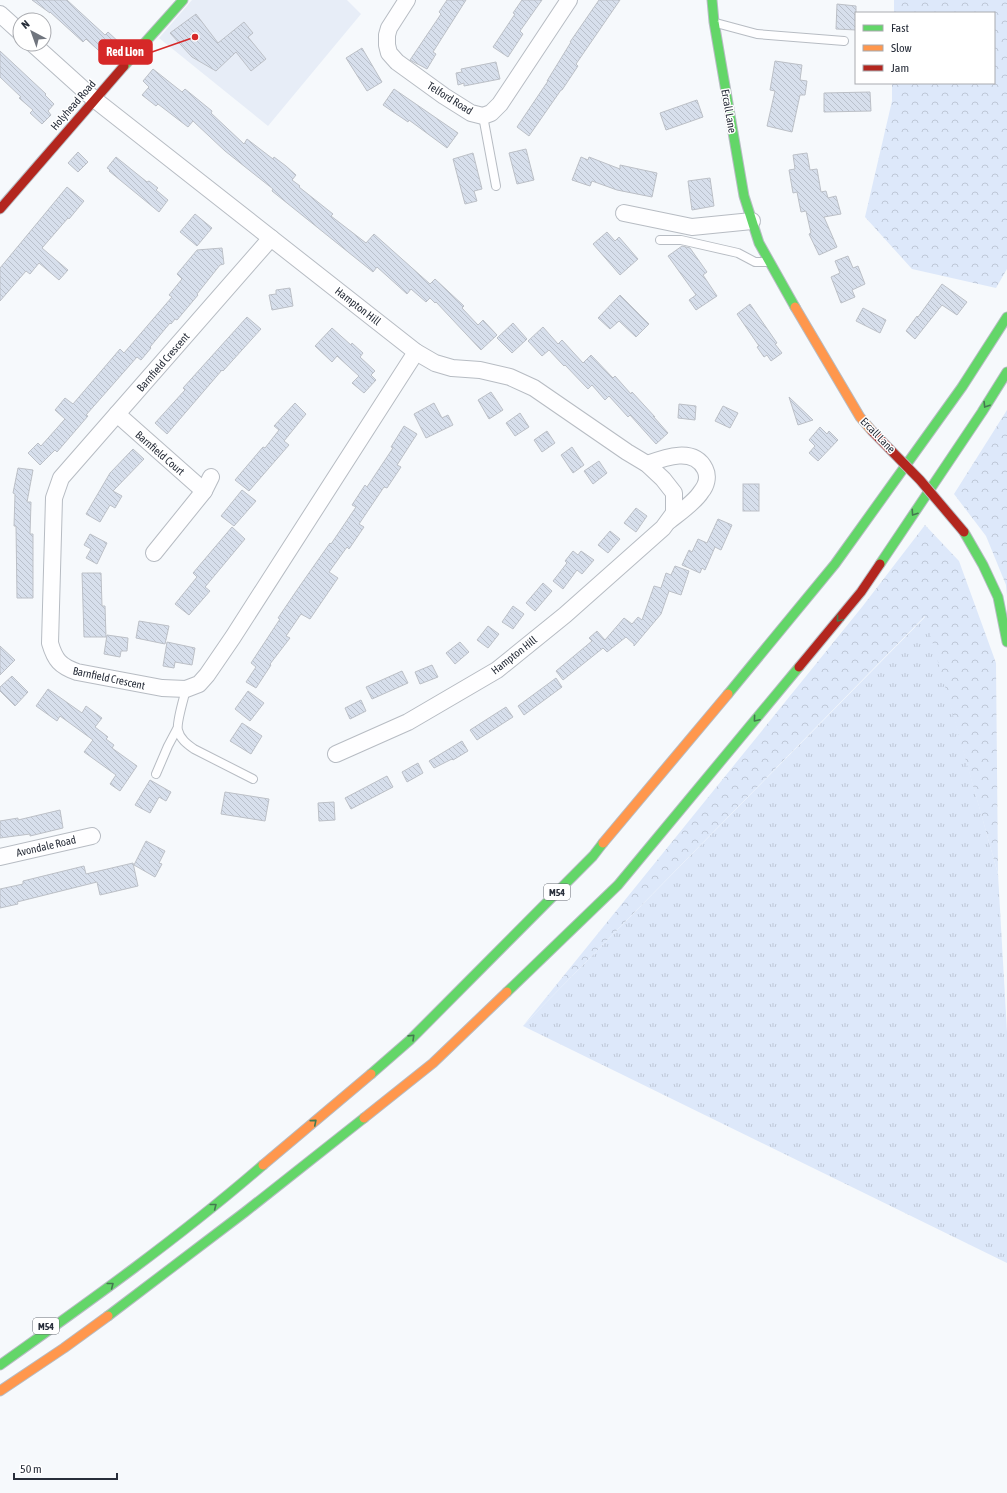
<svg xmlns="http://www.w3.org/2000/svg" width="1007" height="1493" viewBox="0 0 1007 1493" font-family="'Asap Condensed',sans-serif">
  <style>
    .built { fill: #e7edf7 }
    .grass { fill: url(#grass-tufts) }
    .forest { fill: url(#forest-crowns) }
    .building { fill: url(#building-back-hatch); stroke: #bcc0c7 }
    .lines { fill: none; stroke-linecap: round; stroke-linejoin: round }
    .lane-casing { stroke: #b7bcc3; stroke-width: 10 }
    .street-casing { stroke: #b7bcc3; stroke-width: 18 }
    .fast-casing { stroke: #b7bcc3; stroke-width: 11 }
    .slow-casing { stroke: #b7bcc3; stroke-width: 11 }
    .jam-casing { stroke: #b7bcc3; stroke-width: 11 }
    .lane { stroke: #fefeff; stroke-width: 8 }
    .street { stroke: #fefeff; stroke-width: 16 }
    .fast { stroke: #63d668; stroke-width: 9 }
    .slow { stroke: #ff974d; stroke-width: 9 }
    .jam { stroke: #b3261e; stroke-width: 9 }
    .jam-bridge-casing { stroke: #b7bcc3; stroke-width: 11; stroke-linecap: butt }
    .jam-bridge { stroke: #b3261e; stroke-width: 9 }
    .oneway { stroke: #437a4f }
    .labels { text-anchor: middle; stroke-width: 3; stroke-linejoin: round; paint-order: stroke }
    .shield { fill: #fff; stroke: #686d75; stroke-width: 1 }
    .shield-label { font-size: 10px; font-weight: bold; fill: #282e3a }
    .street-label { font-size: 11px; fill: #282e3a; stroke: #fff }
    .leader { fill: none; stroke: #d62828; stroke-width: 1.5 }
    .callout-dot { fill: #d62828; stroke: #fff; stroke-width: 1.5 }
    .callout { fill: #d62828; stroke: #d62828; stroke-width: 1.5 }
    .callout-label { font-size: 12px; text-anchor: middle; font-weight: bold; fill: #fff }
  </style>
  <defs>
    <pattern id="grass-tufts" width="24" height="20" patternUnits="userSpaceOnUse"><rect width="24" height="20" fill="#dde8fa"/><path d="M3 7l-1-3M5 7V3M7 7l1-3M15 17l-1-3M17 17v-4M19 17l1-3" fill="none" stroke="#bec7d7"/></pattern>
    <pattern id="forest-crowns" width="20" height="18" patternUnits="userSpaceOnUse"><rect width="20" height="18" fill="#dde8fa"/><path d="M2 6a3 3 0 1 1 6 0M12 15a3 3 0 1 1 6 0" fill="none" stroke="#bec7d7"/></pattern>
    <pattern id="building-back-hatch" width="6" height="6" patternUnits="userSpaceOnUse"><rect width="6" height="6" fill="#d7dfec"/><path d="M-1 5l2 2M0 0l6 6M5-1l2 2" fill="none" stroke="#b9c0cb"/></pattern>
  </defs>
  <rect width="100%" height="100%" fill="#f6f9fc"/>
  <!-- built -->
  <polygon class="built" points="192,0 347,0 361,14 268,126 159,38"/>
  <!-- grass -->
  <polygon class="grass" points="926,616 998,874 1007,1032 1007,1263 523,1026"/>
  <!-- forest -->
  <g class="forest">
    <polygon points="894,0 1007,0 1007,269 996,288 912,269 865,217 892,101 892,83 994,83 994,13 894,13"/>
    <polygon points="1007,410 1007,596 1006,585 986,536 954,494"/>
    <polygon points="925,525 959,561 996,663 998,874 925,616 523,1026 862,607"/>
  </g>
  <!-- building -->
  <g class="building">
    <polygon points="32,0 67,0 105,35 108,32 122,45 108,59 86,39 83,42 50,12 50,13"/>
    <polygon points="447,0 466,0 433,52 436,54 427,69 410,60 441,14 439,12"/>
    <polygon points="522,0 542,0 520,31 523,34 508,57 493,47 515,14 513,13"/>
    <polygon points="599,0 620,0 576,64 578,66 562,90 561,90 529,136 517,127 548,81 547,81 571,42 570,42"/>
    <polygon points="837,4 856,6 856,30 836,29"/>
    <polygon points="196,14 218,43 244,22 253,33 248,37 266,59 251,71 236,52 216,71 192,57 170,33"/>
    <polygon points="362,48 382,82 367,91 346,58"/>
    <polygon points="0,51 46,94 45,95 54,104 48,111 51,115 42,124 30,113 33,110 19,98 21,97 0,77"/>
    <polygon points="775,61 802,65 800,80 807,81 805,95 800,95 792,132 767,126 775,91 770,90"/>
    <polygon points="496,62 500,79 464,86 464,83 458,85 456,73 462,72 461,69"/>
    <polygon points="153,69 182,92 185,89 212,111 211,113 244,144 247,139 273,159 274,157 286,166 296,175 292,180 300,186 299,187 333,214 331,216 366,243 374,234 430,284 435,279 464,306 462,308 478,325 483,320 497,335 481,350 436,302 435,303 430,298 426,302 411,289 407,294 377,267 373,272 272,191 273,189 225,151 193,121 188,127 158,104 156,106 142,95 149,87 143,81"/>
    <polygon points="394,89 458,133 447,148 409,120 408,122 383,105"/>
    <polygon points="870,92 871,111 824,112 824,93"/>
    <polygon points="697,100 703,117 666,130 660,113"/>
    <polygon points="526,149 534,180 517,184 509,153"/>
    <polygon points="78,152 88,162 78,172 68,163"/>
    <polygon points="473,153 482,189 474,191 477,201 465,204 453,159"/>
    <polygon points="807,153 810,170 817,169 821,192 826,191 828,198 836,196 841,214 824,217 837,247 819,255 809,234 811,233 806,211 801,212 797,192 793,193 789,170 795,169 793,155"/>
    <polygon points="116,157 147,182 149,181 158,188 156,190 168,200 159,212 109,171 110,170 107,168"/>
    <polygon points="581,157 588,160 589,157 620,169 620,165 657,173 652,197 617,190 592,181 590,186 572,180"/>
    <polygon points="710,178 714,206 692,210 688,181"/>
    <polygon points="67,187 84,201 69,219 68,218 42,248 68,270 59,280 39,263 30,274 26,271 0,301 0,268"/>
    <polygon points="195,214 212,228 197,246 180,232"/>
    <polygon points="607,232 615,241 619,237 638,259 620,275 593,244"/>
    <polygon points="682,246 690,248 707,272 703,275 717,296 696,310 689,300 696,295 668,256"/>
    <polygon points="222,248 224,264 220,265 197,294 198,295 177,320 175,319 171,324 170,323 150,347 151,348 141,360 137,357 86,415 88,416 57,452 55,450 40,465 28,453 38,443 41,446 65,419 55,410 65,398 73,404 120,349 124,353 172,297 169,295 182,279 177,274 197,250"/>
    <polygon points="848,256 853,268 858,266 865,284 852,290 855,297 841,303 831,277 840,273 835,261"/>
    <polygon points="942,284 967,302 957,315 942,305 915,339 906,331 917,316 918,317"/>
    <polygon points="290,288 293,306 272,310 269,295 276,294 276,290"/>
    <polygon points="620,295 649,324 636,337 619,321 610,329 598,318"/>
    <polygon points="750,304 777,343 775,344 782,353 771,361 767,355 764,357 757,347 759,346 737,314"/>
    <polygon points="863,308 886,320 880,333 856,321"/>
    <polygon points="247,317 261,329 223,371 222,370 167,434 155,423 185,390 183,388"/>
    <polygon points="513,323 527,339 512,353 497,338"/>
    <polygon points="543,327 558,344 562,340 583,363 591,355 613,378 615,376 631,394 632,392 655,417 653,416 668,433 656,444 630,415 628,417 609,396 605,400 592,385 588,389 565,365 564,366 549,350 542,356 528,341"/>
    <polygon points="332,328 351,345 352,343 363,353 360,357 375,371 371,375 376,380 364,393 352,383 359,376 337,356 332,362 315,346"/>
    <polygon points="491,392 503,410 489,419 478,400"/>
    <polygon points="789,397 813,420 798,425"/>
    <polygon points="295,403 306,414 284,441 289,445 249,491 235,480 263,447 265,448 279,430 274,426"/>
    <polygon points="434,403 442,418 448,415 453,425 426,438 414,414"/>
    <polygon points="679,404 696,406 695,420 678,418"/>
    <polygon points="723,406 738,413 730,428 715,421"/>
    <polygon points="520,413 529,427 515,436 506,423"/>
    <polygon points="404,426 417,434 397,465 401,467 387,488 384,487 359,524 364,527 349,549 347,547 329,572 338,578 310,619 301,614 286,636 290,638 270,664 271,665 256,688 246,682 256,667 251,663 280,619 278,618 297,590 330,543 331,544 356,507 352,505 365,485 367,487 393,448 391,447"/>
    <polygon points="820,427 827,434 829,431 838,440 818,461 809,453 815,446 809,440"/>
    <polygon points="547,431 555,443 542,452 534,440"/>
    <polygon points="572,447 584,465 573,473 561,455"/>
    <polygon points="133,449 144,459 113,491 122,496 115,508 110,505 100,522 86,514 110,473"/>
    <polygon points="599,461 607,473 593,484 584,471"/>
    <polygon points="18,468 33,470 27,502 31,502 30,534 33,534 33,598 17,598 16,526 14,526 15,494 13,493"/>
    <rect x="743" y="484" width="16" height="27"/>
    <polygon points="242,490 256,501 234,526 221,516"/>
    <polygon points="636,508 647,516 636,532 624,523"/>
    <polygon points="718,519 732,525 721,550 715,547 705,570 702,568 700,573 682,565 689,550 692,552 698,539 707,543"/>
    <polygon points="232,527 245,539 205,587 210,591 189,615 175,604 197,577 193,573"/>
    <polygon points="610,531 620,539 608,553 598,545"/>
    <polygon points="90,534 107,543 97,564 86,558 91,549 84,545"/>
    <polygon points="573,551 578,555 581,551 594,560 582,574 577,570 563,589 553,581 567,563 565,561"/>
    <polygon points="675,566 689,571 681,595 669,591 661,614 634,646 634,644 626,637 607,652 603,648 563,680 556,671 592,641 589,638 597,631 605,640 624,618 632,624 638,617 642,620 654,586 661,588 666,573 671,575"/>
    <polygon points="82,573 101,573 102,606 105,606 106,637 84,637"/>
    <polygon points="543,583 552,591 535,611 526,603"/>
    <polygon points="513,606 524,614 513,629 502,622"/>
    <polygon points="139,621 169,626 165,644 136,638"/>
    <polygon points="488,626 499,634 488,648 477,640"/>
    <polygon points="107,635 128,638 127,651 121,651 120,657 104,654"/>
    <polygon points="167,642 195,648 192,665 175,662 174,668 163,666"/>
    <polygon points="460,642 469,652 455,664 446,653"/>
    <polygon points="0,646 15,660 0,675"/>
    <polygon points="432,665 438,677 420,684 415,672"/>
    <polygon points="402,671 408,683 372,699 366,687"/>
    <polygon points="12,676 28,692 15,706 0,691 0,687"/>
    <polygon points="556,678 562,687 524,715 518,706"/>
    <polygon points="48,689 82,713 86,706 102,718 95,727 108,737 106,739 114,745 112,748 137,766 120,791 110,784 116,775 84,752 93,740 60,716 57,721 36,706"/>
    <polygon points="248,691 264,703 250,721 235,709"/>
    <polygon points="361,700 366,711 350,719 345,708"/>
    <polygon points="506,707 513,717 477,740 470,730"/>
    <polygon points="242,723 262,736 251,754 230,741"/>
    <polygon points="462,741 468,751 453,760 452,759 434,768 429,761"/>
    <polygon points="418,763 423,773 407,782 402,772"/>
    <polygon points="387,776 393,787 351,809 345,798"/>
    <polygon points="150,780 171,792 166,801 159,797 150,813 135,805"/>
    <polygon points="225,792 269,799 265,821 221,814"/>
    <polygon points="334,802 335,820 319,821 318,803"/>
    <polygon points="60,810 63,828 30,836 30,834 0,838 0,821 18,818 18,820"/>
    <polygon points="146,841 165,851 159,863 162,864 155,877 134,865"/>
    <polygon points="133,863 138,886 100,895 97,882 17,902 18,904 0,908 0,889 23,884 23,881 84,866 86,874"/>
  </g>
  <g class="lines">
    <!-- lane casing -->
    <g class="lane-casing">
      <g id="lane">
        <polyline points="716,23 757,34 844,41"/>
        <polyline points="483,116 496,186"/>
        <polyline points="660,240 681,240 738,253 755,262 767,262"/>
        <path d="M186,689C184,698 176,723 178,730C180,739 187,744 194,749L253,779"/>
        <polyline points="156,774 168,746 177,729"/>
      </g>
    </g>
    <!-- street casing -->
    <g class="street-casing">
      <g id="street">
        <polyline points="407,0 389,28 387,35 387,45 389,53 397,62 444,96 471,113 483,116 491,113 500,104 569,0"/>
        <polyline points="0,14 20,32"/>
        <polyline points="33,44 94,99 416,352 435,363 452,368 480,370 510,377 534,388 627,452 647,464 663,479 674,493 674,513 663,528 565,615 497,670 408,722 336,754"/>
        <polyline points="624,213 692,227 752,221"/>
        <path d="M271,238L61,478L54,498L50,643C55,660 60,666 77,672L162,688L186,689L199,684L207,675L233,637L416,352"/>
        <polyline points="117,414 204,491"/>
        <path d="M647,464C666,457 694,447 705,469C709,477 706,486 701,492C695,502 679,513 669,521"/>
        <polyline points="154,553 204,491 211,477"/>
        <polyline points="0,857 92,836"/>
      </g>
    </g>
    <!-- fast casing -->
    <g class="fast-casing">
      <g id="fast">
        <polyline points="712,0 714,22 744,196 759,243 795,307"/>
        <polyline points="124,66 183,0"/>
        <polyline points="964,532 983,565 998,597 1007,642"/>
        <polyline points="880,564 982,412 1007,372"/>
        <polyline points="728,694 835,564 962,387 1007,317"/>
        <polyline points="507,992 618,885 799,667"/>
        <polyline points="371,1074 410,1040 593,856 603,843"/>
        <polyline points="108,1316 245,1212 364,1118"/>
        <path d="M0,1365C90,1301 180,1237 263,1165"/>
      </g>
    </g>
    <!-- slow casing -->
    <g class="slow-casing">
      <g id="slow">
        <polyline points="795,307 860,417 872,431"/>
        <polyline points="603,843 728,694"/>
        <polyline points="364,1118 433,1063 507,992"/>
        <polyline points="263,1165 371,1074"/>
        <polyline points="0,1391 64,1348 108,1316"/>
      </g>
    </g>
    <!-- jam casing -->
    <g class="jam-casing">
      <g id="jam">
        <polyline points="0,209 124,66"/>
        <polyline points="799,667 861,592 880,564"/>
      </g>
    </g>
    <!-- lane -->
    <use href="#lane" class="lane"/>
    <!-- street -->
    <use href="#street" class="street"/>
    <!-- fast -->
    <use href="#fast" class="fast"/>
    <!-- slow -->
    <use href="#slow" class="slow"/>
    <!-- jam -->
    <use href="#jam" class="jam"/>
    <!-- jam-bridge casing -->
    <g class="jam-bridge-casing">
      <polyline id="jam-bridge" points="872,431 920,480 964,532"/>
    </g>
    <!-- jam-bridge -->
    <use href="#jam-bridge" class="jam-bridge"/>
  </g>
  <!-- one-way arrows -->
  <defs><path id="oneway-chevron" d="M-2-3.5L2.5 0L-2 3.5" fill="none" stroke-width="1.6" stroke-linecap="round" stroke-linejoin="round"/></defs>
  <g class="oneway">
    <use href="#oneway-chevron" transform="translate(986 405) rotate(122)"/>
    <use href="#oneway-chevron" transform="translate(914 513) rotate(124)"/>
    <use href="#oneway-chevron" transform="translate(839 619) rotate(130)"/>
    <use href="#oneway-chevron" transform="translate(756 719) rotate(130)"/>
    <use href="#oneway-chevron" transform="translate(412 1037) rotate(-44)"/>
    <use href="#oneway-chevron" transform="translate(314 1122) rotate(-40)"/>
    <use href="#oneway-chevron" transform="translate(214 1206) rotate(-38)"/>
    <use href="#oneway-chevron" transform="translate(111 1285) rotate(-38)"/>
  </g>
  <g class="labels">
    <!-- shield labels -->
    <g class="shield">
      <rect x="544" y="884" width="26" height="16" rx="3"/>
      <rect x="33" y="1318" width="26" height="16" rx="3"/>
    </g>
    <g class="shield-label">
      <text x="557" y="896">M54</text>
      <text x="46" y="1330">M54</text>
    </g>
    <!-- street labels -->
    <g class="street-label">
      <text transform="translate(450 98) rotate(32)" y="4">Telford Road</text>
      <text transform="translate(73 105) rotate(-49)" y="4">Holyhead Road</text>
      <text transform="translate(729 111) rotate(80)" y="4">Ercall Lane</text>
      <text transform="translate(358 306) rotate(38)" y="4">Hampton Hill</text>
      <text transform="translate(163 362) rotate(-49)" y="4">Barnfield Crescent</text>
      <text transform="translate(878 435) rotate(46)" y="4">Ercall Lane</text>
      <text transform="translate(160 453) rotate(41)" y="4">Barnfield Court</text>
      <text transform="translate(514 655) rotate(-38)" y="4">Hampton Hill</text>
      <text transform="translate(109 678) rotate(12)" y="4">Barnfield Crescent</text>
      <text transform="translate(46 846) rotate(-13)" y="4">Avondale Road</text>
    </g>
  </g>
  <!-- callouts -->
  <path class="leader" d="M195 37L152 52"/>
  <circle class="callout-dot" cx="195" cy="37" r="4"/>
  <rect class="callout" x="99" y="40" width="53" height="24" rx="4"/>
  <g class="callout-label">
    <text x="125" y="56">Red Lion</text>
  </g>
  <!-- legend -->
  <rect x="855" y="12" width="140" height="72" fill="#ffffff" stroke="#a9abb0"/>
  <rect x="863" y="25" width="20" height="6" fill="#63d668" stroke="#a9abb0"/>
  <text x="891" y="32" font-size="12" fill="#282e3a">Fast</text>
  <rect x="863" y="45" width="20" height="6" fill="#ff974d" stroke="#a9abb0"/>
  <text x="891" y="52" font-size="12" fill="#282e3a">Slow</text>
  <rect x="863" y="65" width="20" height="6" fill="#b3261e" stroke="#a9abb0"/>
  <text x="891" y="72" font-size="12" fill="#282e3a">Jam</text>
  <!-- north arrow -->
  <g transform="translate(32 32) rotate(319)"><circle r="19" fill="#ffffff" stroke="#a9abb0"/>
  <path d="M0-3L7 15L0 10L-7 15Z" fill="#70757e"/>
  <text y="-6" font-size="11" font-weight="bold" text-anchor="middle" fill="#282e3a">N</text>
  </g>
  <!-- scale -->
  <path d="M14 1473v6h103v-6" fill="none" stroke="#282e3a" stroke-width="2"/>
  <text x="20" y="1473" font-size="12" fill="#282e3a" stroke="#ffffff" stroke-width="3" paint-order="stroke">50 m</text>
</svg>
